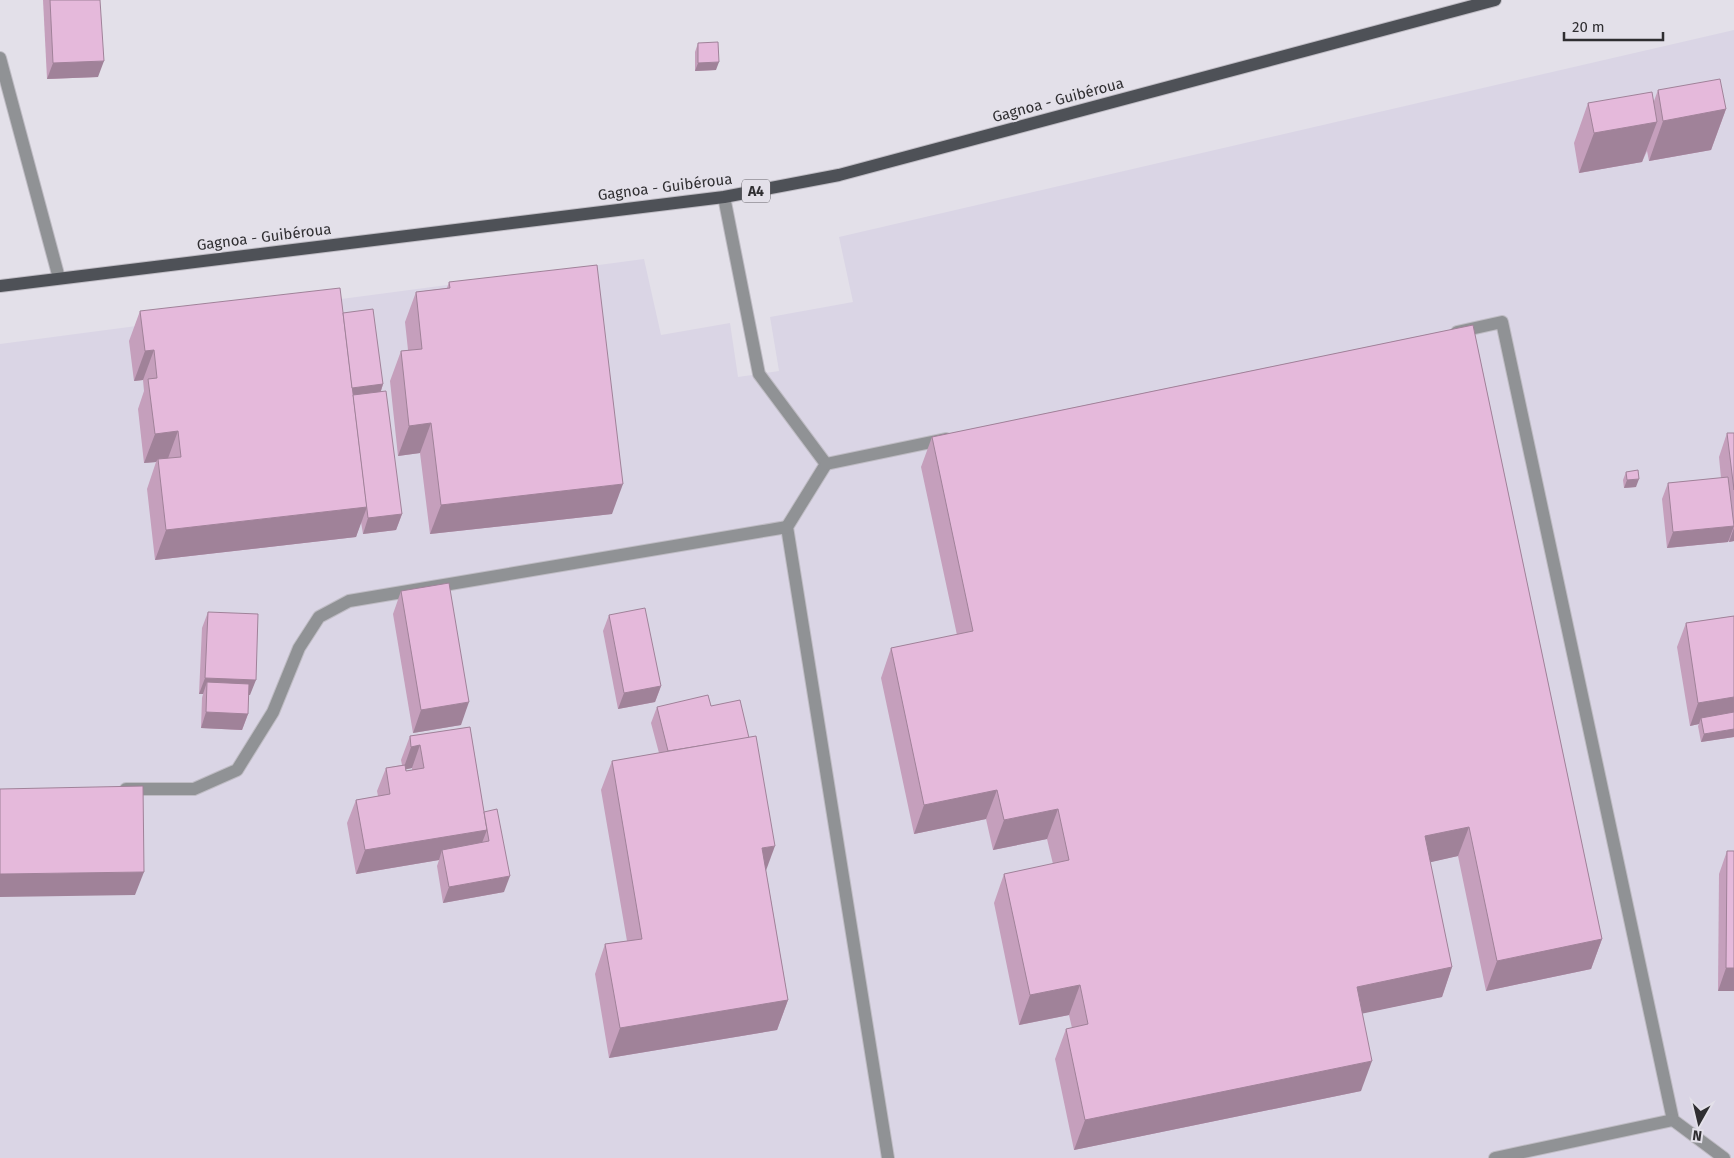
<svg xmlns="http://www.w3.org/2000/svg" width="1734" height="1158" viewBox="0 0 1734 1158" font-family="'Fira Sans',sans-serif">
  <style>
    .built { fill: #dad5e5 }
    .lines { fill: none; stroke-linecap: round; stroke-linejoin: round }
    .lane-casing { stroke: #bfbcc4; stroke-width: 14 }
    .street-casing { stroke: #bfbcc4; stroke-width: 14 }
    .primary-casing { stroke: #bfbcc4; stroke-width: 14 }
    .lane { stroke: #909295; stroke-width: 12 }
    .street { stroke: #909295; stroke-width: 12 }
    .primary { stroke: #4e5157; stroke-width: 12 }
    .wall { fill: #c59fbc; fill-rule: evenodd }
    .shaded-wall { fill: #a08299 }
    .building { fill: #e5b9db; stroke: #a08299 }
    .labels { text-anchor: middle; stroke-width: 4; stroke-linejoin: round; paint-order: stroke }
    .shield { fill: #e3e0e9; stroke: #656368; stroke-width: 1 }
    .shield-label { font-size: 14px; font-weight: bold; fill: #2f2e31 }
    .street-label { font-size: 15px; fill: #2f2e31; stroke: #e3e0e9 }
  </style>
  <rect width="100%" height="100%" fill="#e3e0e9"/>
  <!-- built -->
  <polygon class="built" points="1734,30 1734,1158 0,1158 0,344 644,259 661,335 730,323 738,377 779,371 770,317 853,302 839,237"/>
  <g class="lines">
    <!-- lane casing -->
    <g class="lane-casing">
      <g id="lane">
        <polyline points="724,197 759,374 826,464 787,527 888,1158"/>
        <polyline points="1457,332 1502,322 1673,1120 1724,1158"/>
        <polyline points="826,464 946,439"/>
        <polyline points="126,789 194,789 237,770 273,712 299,648 319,617 349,601 787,527"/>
        <polyline points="1495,1158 1673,1120"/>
      </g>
    </g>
    <!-- street casing -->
    <g class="street-casing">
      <polyline id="street" points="0,58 59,278"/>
    </g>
    <!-- primary casing -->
    <g class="primary-casing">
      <polyline id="primary" points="0,286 724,197 839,175 1495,0"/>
    </g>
    <!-- lane -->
    <use href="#lane" class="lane"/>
    <!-- street -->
    <use href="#street" class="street"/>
    <!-- primary -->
    <use href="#primary" class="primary"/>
  </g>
  <!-- wall -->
  <g class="wall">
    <polygon points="43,0 100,0 98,77 47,79"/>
    <polygon points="698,43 716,70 695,71 695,52"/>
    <polygon points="1658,90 1726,109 1711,150 1649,161 1647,151 1642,162 1579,173 1574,143 1588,103 1654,101"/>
    <polygon points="449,282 612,514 430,534 420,453 398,456 390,381 401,351 408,350 405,322 416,292 447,288"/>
    <polygon points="140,311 343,313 383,384 381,391 402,514 396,530 363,534 361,522 356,537 155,560 147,489 156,462 144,463 138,409 144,391 143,380 134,381 129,341"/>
    <polygon points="1473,325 1602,939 1591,969 1486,991 1458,856 1430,862 1452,967 1442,997 1362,1013 1361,1091 1074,1150 1055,1059 1066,1029 1072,1028 1069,1015 1019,1025 994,903 1004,874 1053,864 1047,839 993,850 986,819 914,834 881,678 891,648 957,635 921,467 932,437"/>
    <polygon points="1727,433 1734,433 1734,541 1729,542 1729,540 1728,542 1667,548 1662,499 1668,483 1721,478 1719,457"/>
    <polygon points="1626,472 1636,487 1624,488 1623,480"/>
    <polygon points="401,591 461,725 413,733 393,614"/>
    <polygon points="208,612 250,695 248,695 248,714 242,730 201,728 202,698 203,694 199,694 202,628"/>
    <polygon points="609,615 661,686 655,702 618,709 603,631"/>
    <polygon points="1734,616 1734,737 1701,742 1698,726 1699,724 1690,726 1677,647 1686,623"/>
    <polygon points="711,706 766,871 788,1000 777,1030 609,1058 595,974 605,944 627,941 601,790 612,761 659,753 651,723 657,707"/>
    <path d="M470,727L484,812L504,892L443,903L437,866L439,860L356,874L347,823L356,800L378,796L377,791L386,768L402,765L401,760L410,736ZM412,768V770L406,771V769Z"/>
    <polygon points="1727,851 1734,991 1718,991 1719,874"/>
  </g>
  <!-- shaded-wall -->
  <g class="shaded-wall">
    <polygon points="104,61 98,77 47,79 53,63"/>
    <polygon points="719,62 716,70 695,71 698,63"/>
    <polygon points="1726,109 1711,150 1649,161 1663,121"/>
    <polygon points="1657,122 1642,162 1579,173 1594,133"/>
    <polygon points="154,350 143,380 134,381 145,351"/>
    <polygon points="383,384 378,400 354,403 352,388"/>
    <polygon points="431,423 420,453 398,456 409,426"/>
    <polygon points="178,431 167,461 158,459 156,462 144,463 155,434"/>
    <polygon points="1639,479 1636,487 1624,488 1627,480"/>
    <polygon points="623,484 612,514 430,534 441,505"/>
    <polygon points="367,507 356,537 155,560 166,530"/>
    <polygon points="402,514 396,530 363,534 368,518"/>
    <polygon points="1734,526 1728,542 1667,548 1673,532"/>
    <polygon points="1734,528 1734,541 1729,542"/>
    <polygon points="205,678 256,680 250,695 207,694 207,682 203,694 199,694"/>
    <polygon points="661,686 655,702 618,709 624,693"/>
    <polygon points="1734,697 1734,719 1701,718 1699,724 1690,726 1698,703"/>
    <polygon points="469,702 461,725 413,733 421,710"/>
    <polygon points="206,712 248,714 242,730 201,728"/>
    <polygon points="1734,729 1734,737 1701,742 1704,734"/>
    <polygon points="420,745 412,768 403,770 411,747"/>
    <polygon points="997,790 986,819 914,834 924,805"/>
    <polygon points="1058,809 1047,839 993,850 1004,820"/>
    <polygon points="1469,827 1458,856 1414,866 1425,836"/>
    <polygon points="487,830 478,853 442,850 439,860 356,874 365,850"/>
    <polygon points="775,846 764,876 762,848"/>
    <polygon points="144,872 135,895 0,897 0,874"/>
    <polygon points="510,876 504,892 443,903 449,887"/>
    <polygon points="1602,939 1591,969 1486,991 1497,961"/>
    <polygon points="1452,967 1442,997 1346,1017 1357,987"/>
    <polygon points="1726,968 1734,968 1734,991 1718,991"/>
    <polygon points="1080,985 1069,1015 1019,1025 1030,995"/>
    <polygon points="788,1000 777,1030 609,1058 620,1028"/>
    <polygon points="1372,1061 1361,1091 1074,1150 1085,1120"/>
  </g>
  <!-- building -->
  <g class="building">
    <polygon points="50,0 100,0 104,61 53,63"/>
    <polygon points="718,42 719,62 698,63 698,43"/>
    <polygon points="1720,79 1726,109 1663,121 1658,90"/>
    <polygon points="1652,92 1657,122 1594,133 1588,103"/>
    <polygon points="597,265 623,484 441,505 431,423 409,426 401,351 422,349 416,292 450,288 449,282"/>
    <polygon points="340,288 367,507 166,530 158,459 181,457 178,431 155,434 148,379 157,378 154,350 145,351 140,311"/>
    <polygon points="373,309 383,384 352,388 343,313"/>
    <polygon points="1473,325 1602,939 1497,961 1469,827 1425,836 1452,967 1357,987 1372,1061 1085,1120 1066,1029 1088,1024 1080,985 1030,995 1004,874 1069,860 1058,809 1004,820 997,790 924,805 891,648 973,631 932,437"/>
    <polygon points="386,391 402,514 368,518 353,395"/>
    <polygon points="1727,433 1734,433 1734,490"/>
    <polygon points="1638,470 1639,479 1627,480 1626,472"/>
    <polygon points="1728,477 1734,526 1673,532 1668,483"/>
    <polygon points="449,583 469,702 421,710 401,591"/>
    <polygon points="645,608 661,686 624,693 609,615"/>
    <polygon points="208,612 258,614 256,680 205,678"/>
    <polygon points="1734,616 1734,697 1698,703 1686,623"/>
    <polygon points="207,682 249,684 248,714 206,712"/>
    <polygon points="708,695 711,706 740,700 749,738 668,751 657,707"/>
    <polygon points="1734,712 1734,729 1704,734 1701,718"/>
    <polygon points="470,727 487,830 365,850 356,800 390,794 386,768 405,765 406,771 424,768 420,745 411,747 410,736"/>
    <polygon points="756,736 775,846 762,848 788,1000 620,1028 605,944 642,939 612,761"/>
    <polygon points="143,786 144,872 0,874 0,789"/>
    <polygon points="497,809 510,876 449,887 442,850 489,841 484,812"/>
    <polygon points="1727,851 1734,851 1734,968 1726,968"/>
  </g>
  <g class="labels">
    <!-- shield labels -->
    <rect class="shield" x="742" y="179.5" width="28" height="23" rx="4"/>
    <g class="shield-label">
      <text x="756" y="196">A4</text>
    </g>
    <!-- street labels -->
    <g class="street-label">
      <text transform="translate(1058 100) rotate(-15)" y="5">Gagnoa - Guibéroua</text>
      <text transform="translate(665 187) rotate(-7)" y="5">Gagnoa - Guibéroua</text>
      <text transform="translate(264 237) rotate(-7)" y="5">Gagnoa - Guibéroua</text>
    </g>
  </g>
  <!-- north arrow -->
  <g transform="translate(1699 1123) rotate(188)" stroke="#e3e0e9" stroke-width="4" paint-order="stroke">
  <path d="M0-4L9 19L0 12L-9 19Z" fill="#2f2e31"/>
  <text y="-8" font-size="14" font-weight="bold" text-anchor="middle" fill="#2f2e31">N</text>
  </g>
  <!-- scale -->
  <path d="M1564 32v8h99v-8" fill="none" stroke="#2f2e31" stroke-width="2.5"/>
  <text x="1572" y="32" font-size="15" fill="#2f2e31" stroke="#e3e0e9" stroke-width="4" paint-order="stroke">20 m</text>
</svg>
